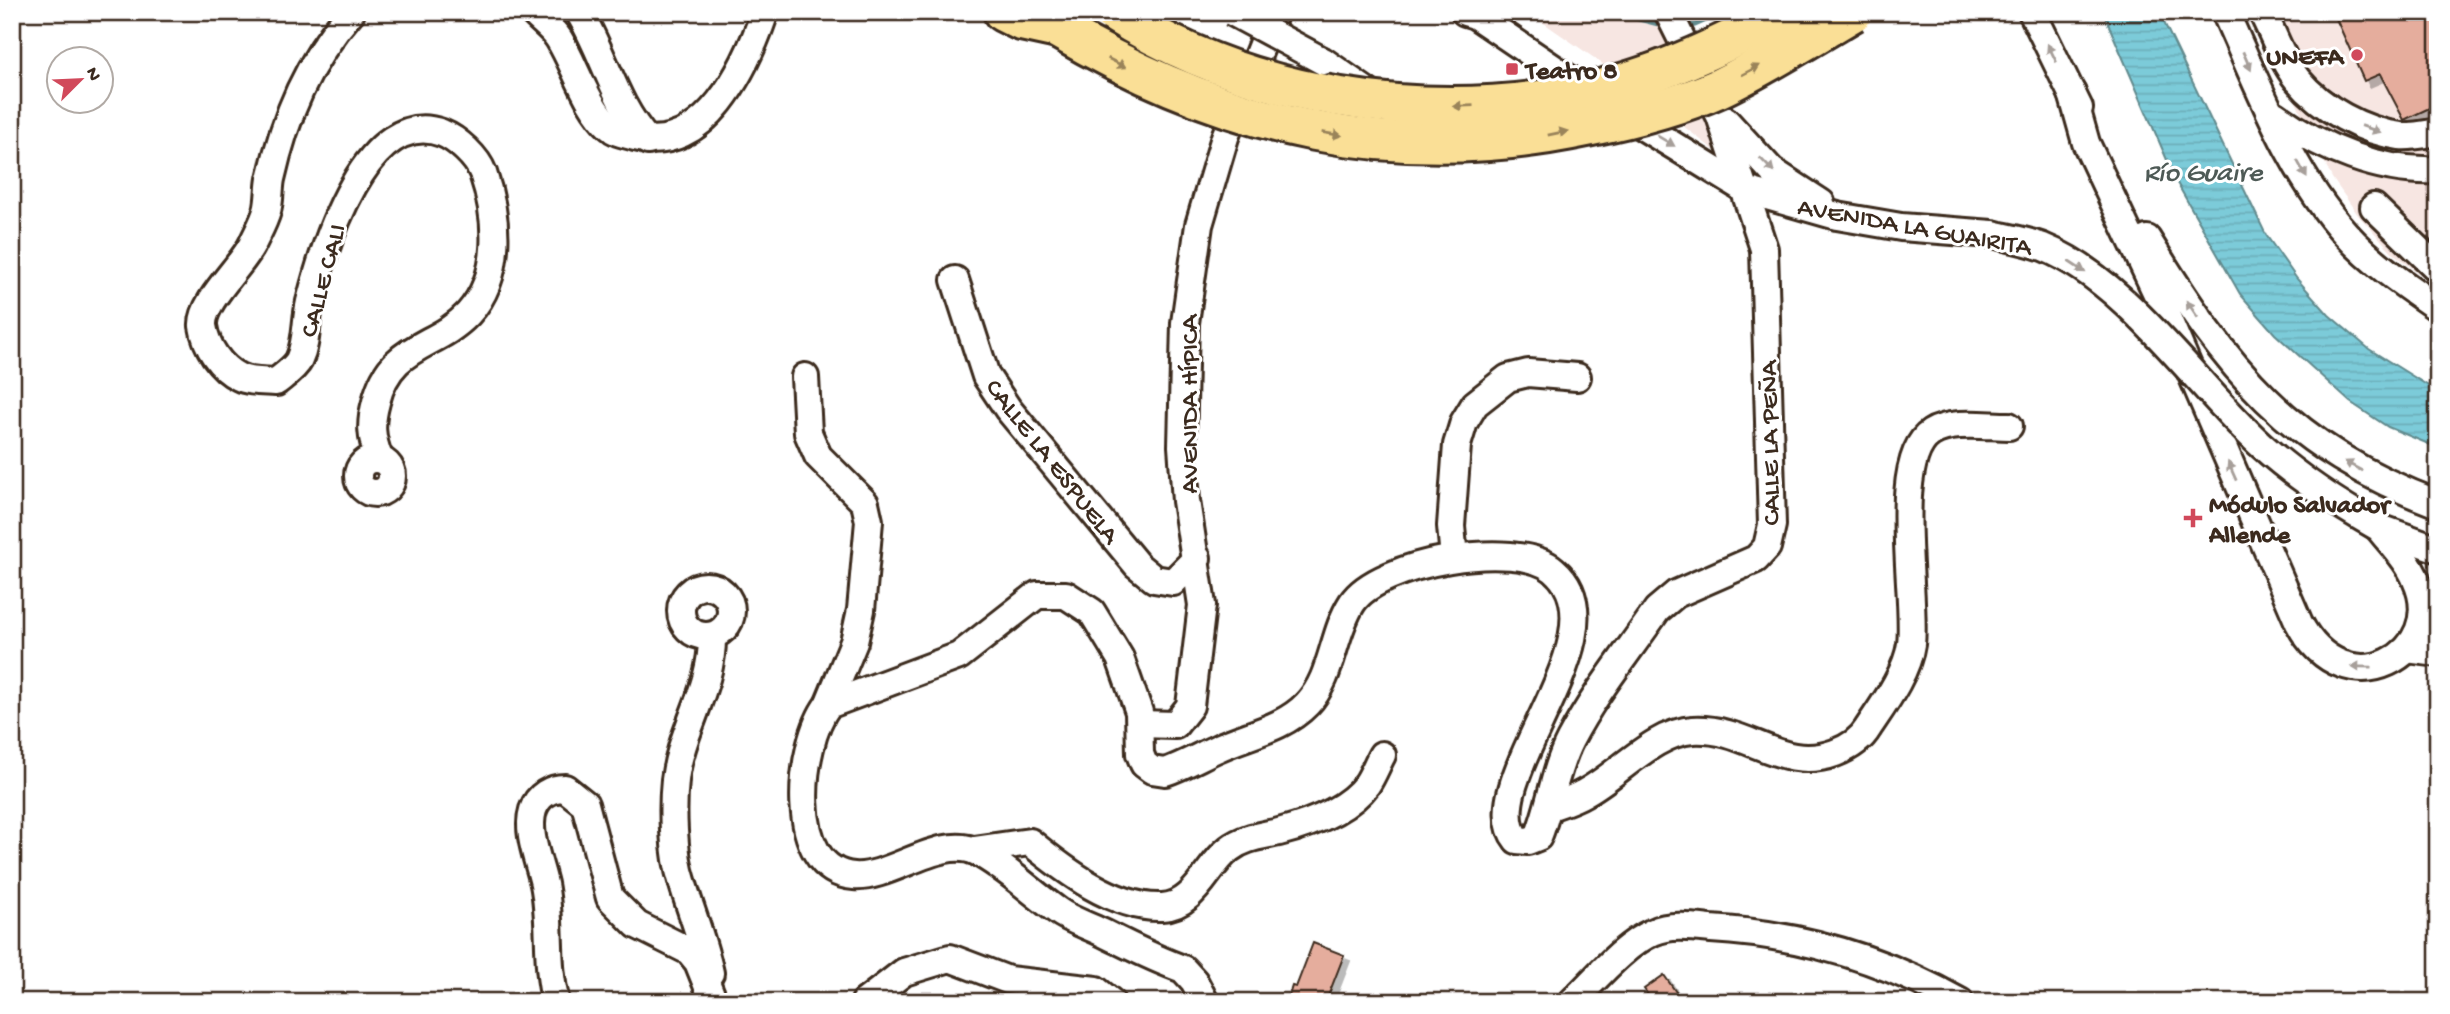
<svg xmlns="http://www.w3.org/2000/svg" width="2450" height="1014" viewBox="0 0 2450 1014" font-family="'Gochi Hand',sans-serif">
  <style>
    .built { fill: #f7e6e2 }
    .water { fill: url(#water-rules); stroke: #628b8e; stroke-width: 2 }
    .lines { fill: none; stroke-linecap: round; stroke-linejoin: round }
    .stream { stroke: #628b8e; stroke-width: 5 }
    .building { fill: #e5ad9d; stroke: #3b2a1e; stroke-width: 2; filter: url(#shadow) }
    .minor-casing { stroke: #3b2a1e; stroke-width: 32 }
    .highway-casing { stroke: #3b2a1e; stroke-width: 44 }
    .minor { stroke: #fff; stroke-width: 26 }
    .highway { stroke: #fadf96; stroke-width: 38 }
    .minor-bridge-casing { stroke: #3b2a1e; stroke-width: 32; stroke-linecap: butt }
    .highway-bridge-casing { stroke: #3b2a1e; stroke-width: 44; stroke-linecap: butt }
    .minor-bridge { stroke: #fff; stroke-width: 26 }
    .highway-bridge { stroke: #fadf96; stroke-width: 38 }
    .oneway { fill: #a79f9a }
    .oneway2 { fill: #9a845a }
    .poi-dot { fill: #d1495b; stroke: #fff; stroke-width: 2.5 }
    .labels { text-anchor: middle; stroke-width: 6; stroke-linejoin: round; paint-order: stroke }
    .poi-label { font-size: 26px; font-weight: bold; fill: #3b2a1e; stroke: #fff; text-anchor: start }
    .street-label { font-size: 26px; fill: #3b2a1e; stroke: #fff }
    .water-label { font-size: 28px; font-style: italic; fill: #4e5a56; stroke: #fff }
  </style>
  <defs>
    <pattern id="water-rules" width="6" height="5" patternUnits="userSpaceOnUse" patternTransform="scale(1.75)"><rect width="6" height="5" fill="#7ccbd9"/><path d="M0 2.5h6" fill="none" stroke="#6caeba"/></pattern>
    <filter id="shadow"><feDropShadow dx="6" dy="6" stdDeviation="0" flood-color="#0004"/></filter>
  </defs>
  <rect width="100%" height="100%" fill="#fff"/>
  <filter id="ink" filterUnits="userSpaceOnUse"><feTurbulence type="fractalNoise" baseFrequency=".0143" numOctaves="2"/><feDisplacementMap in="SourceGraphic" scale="14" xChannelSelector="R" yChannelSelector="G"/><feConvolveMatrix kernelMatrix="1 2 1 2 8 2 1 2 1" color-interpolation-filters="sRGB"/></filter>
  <g filter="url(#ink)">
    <!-- built -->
    <g class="built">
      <polygon points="1528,12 1697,12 1679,24 1727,160 1600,62"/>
      <polygon points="2249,12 2438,12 2438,288 2394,254 2358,215 2332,178 2268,43"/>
    </g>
    <!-- water -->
    <polygon class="water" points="2103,12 2159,12 2266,235 2297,279 2329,315 2369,349 2438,392 2438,448 2388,427 2350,402 2275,334 2240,294 2177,183"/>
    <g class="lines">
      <!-- stream -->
      <g class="stream">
        <polyline points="1612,12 1666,26"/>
        <polyline points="1683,26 1695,25 1724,12"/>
      </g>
    </g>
    <!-- building -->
    <g class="building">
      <polygon points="2333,12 2438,12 2438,104 2404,120 2380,74 2364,81"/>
      <polygon points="1313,943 1344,955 1327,999 1331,1002 1287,1002 1292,986 1296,987"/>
      <polygon points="1664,975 1683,1002 1653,1002 1644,989"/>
    </g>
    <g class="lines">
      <!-- minor casing -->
      <g class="minor-casing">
        <g id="minor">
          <path d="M351,12C308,61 285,116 271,179C269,189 270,201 267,211C264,222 257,234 252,245C241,267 201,302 203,326C206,346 220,368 239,377C249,382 265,381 276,382C283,376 295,368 299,360C308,341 305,317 311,298C324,247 367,105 442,133C457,139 477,157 483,173C498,217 503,276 468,314C435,349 390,343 376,402C370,424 371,437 379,458"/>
          <path d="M533,12C541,21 553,29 559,39C576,67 586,105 610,127C617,134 627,134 635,137C705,157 747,65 765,12"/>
          <path d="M579,12C605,55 614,103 648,141"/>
          <polyline points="1465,12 1475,15 1606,104 1746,190 1837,216 1901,227 1992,234"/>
          <polyline points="2032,12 2079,108"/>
          <path d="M2225,12C2259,87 2290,172 2346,234C2372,263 2406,286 2438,308"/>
          <path d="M2262,12C2274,34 2281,59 2297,79C2322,109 2362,131 2400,136C2412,137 2426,134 2438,132"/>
          <polyline points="1323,61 1376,98"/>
          <path d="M2072,93L2086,143L2157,294L2299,623C2346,712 2450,653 2416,580C2408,560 2391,544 2378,527"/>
          <path d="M2275,115C2321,148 2380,173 2438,170"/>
          <polyline points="1726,121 1772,171 1821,203"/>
          <polyline points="2374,207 2438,269"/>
          <path d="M2147,239C2228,370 2288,448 2438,504"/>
          <polyline points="955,280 986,376 1008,409 1137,565 1154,579 1173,582 1197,558"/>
          <polyline points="805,377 808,433 818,456 865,503 869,521 861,610 854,642 828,705"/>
          <circle cx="375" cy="476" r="17"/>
          <polyline points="2380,528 2438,549"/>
          <polyline points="1454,558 1451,526 1457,445 1464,422 1475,404 1508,378 1528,373 1577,377"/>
          <circle cx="706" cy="611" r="25"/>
          <polyline points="2407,649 2438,653"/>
          <polyline points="1140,724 1175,725 1190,706 1202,605 1186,501 1182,446 1185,323 1199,225 1225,137 1275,12"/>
          <path d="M1550,807C1561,803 1574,799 1584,793C1617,776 1654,732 1693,730C1749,727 1781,773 1835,753C1848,748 1861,740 1868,728C1884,704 1907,673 1911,644C1917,598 1889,460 1931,433C1951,420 1986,426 2009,426"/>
          <path d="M974,850L1030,842C1064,870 1115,909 1162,907C1195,906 1207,866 1229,849C1244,837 1262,836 1279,832C1310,824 1348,810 1367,784C1373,775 1377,764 1382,755"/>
          <path d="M710,973C703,941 691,912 682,881C673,854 672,808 675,780C681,729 713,688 712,636"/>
          <path d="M556,1002C545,963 552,923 544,884C539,861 526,833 533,810C538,795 551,788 565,788L585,804L610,898L637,925L689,951L698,962L714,1002"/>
          <polyline points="865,1002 904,972 950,958 1008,980 1096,990 1111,1002"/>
          <path d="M1205,1002L1194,981L1183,969C1154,959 1128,945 1101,932C1087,925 1070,920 1058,911C1031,892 1006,867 977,852C942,834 890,879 854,876C785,871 799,743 828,705L959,656L1037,595H1066L1092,612L1120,658L1139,712L1140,754L1144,764L1152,770L1165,772C1183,766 1200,756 1218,748C1248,734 1283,729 1307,704C1333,677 1332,634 1352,603C1378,562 1517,538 1554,570C1629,634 1471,784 1517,840L1528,841L1538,837C1551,805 1554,771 1570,740C1594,694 1628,652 1657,610L1676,594L1756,559L1767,547L1772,525L1764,249L1720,116L1668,12"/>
          <path d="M1572,1002C1596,979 1622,946 1653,932C1670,924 1692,927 1711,929C1800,934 1882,958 1960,1002"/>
        </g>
      </g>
      <!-- highway casing -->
      <g class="highway-casing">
        <polyline id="highway" points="1003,12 1021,21 1058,29"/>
      </g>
      <!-- minor -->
      <use href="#minor" class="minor"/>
      <!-- highway -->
      <use href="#highway" class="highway"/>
      <!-- minor-bridge casing -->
      <g class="minor-bridge-casing">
        <g id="minor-bridge">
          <polyline points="1232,12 1323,61"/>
          <path d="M1992,234C2009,238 2027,241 2043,247C2127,281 2195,384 2260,444C2296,477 2336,503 2378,527"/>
        </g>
      </g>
      <!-- highway-bridge casing -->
      <g class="highway-bridge-casing">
        <g id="highway-bridge">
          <path d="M1113,12C1249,98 1420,124 1578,94C1650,80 1720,47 1784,12"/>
          <path d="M1058,29C1226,128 1393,168 1587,127C1632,118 1677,107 1719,88C1765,66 1809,38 1853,12"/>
        </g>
      </g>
      <!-- minor-bridge -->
      <use href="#minor-bridge" class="minor-bridge"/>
      <!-- highway-bridge -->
      <use href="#highway-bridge" class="highway-bridge"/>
    </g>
    <!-- one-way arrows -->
    <defs><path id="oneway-solid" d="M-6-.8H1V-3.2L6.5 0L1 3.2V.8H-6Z" transform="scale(1.75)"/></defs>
    <g class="oneway">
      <use href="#oneway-solid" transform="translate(2052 53) rotate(-116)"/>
      <use href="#oneway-solid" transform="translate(2247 61) rotate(66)"/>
      <use href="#oneway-solid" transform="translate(2371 129) rotate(19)"/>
      <use href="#oneway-solid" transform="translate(1666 141) rotate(31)"/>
      <use href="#oneway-solid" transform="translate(1767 165) rotate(46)"/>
      <use href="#oneway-solid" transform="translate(2302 169) rotate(61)"/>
      <use href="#oneway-solid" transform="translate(2077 267) rotate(33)"/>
      <use href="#oneway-solid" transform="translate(2192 309) rotate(-124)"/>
      <use href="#oneway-solid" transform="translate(2353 466) rotate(-152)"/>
      <use href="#oneway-solid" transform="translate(2232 471) rotate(-114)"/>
      <use href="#oneway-solid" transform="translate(2361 667) rotate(-179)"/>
    </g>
    <g class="oneway2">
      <use href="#oneway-solid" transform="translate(1117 63) rotate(27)"/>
      <use href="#oneway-solid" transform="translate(1751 70) rotate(-28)"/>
      <use href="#oneway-solid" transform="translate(1463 106) rotate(178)"/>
      <use href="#oneway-solid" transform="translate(1558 133) rotate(-12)"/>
      <use href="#oneway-solid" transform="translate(1332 134) rotate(9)"/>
    </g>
  </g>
  <!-- markers -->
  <g class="poi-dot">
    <circle cx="2357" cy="55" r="7"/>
    <rect x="1505" y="62" width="14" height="14" rx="3.5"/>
    <path d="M2189.5 507.5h7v7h7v7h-7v7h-7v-7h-7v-7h7z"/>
  </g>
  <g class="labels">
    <!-- poi labels -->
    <g class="poi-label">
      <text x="2343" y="64" text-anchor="end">UNEFA</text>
      <text x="1526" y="78">Teatro 8</text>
      <text x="2209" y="512">Módulo Salvador<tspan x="2209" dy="30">Allende</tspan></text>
    </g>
    <!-- street labels -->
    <g class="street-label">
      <text transform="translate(1915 225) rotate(10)" y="9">AVENIDA LA GUAIRITA</text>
      <text transform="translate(321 280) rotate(-75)" y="9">CALLE CALI</text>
      <text transform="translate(1188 404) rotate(-90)" y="9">AVENIDA HÍPICA</text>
      <text transform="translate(1768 443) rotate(-91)" y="9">CALLE LA PEÑA</text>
      <text transform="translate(1054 460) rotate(52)" y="9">CALLE LA ESPUELA</text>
    </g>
    <!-- water labels -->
    <g class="water-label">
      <text x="2203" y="180">Río Guaire</text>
    </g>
  </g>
  <!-- margin -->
  <rect width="2450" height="1014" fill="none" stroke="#fff" stroke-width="42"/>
  <rect x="21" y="21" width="2408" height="972" fill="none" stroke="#3b2a1e" stroke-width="2.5" filter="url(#ink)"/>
  <!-- north arrow -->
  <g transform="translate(80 80) rotate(66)"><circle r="33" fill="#ffffff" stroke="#b1aaa5" stroke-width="2"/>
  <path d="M0-5L12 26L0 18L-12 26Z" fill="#d1495b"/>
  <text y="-10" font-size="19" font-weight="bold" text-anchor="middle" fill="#3b2a1e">N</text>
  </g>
</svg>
